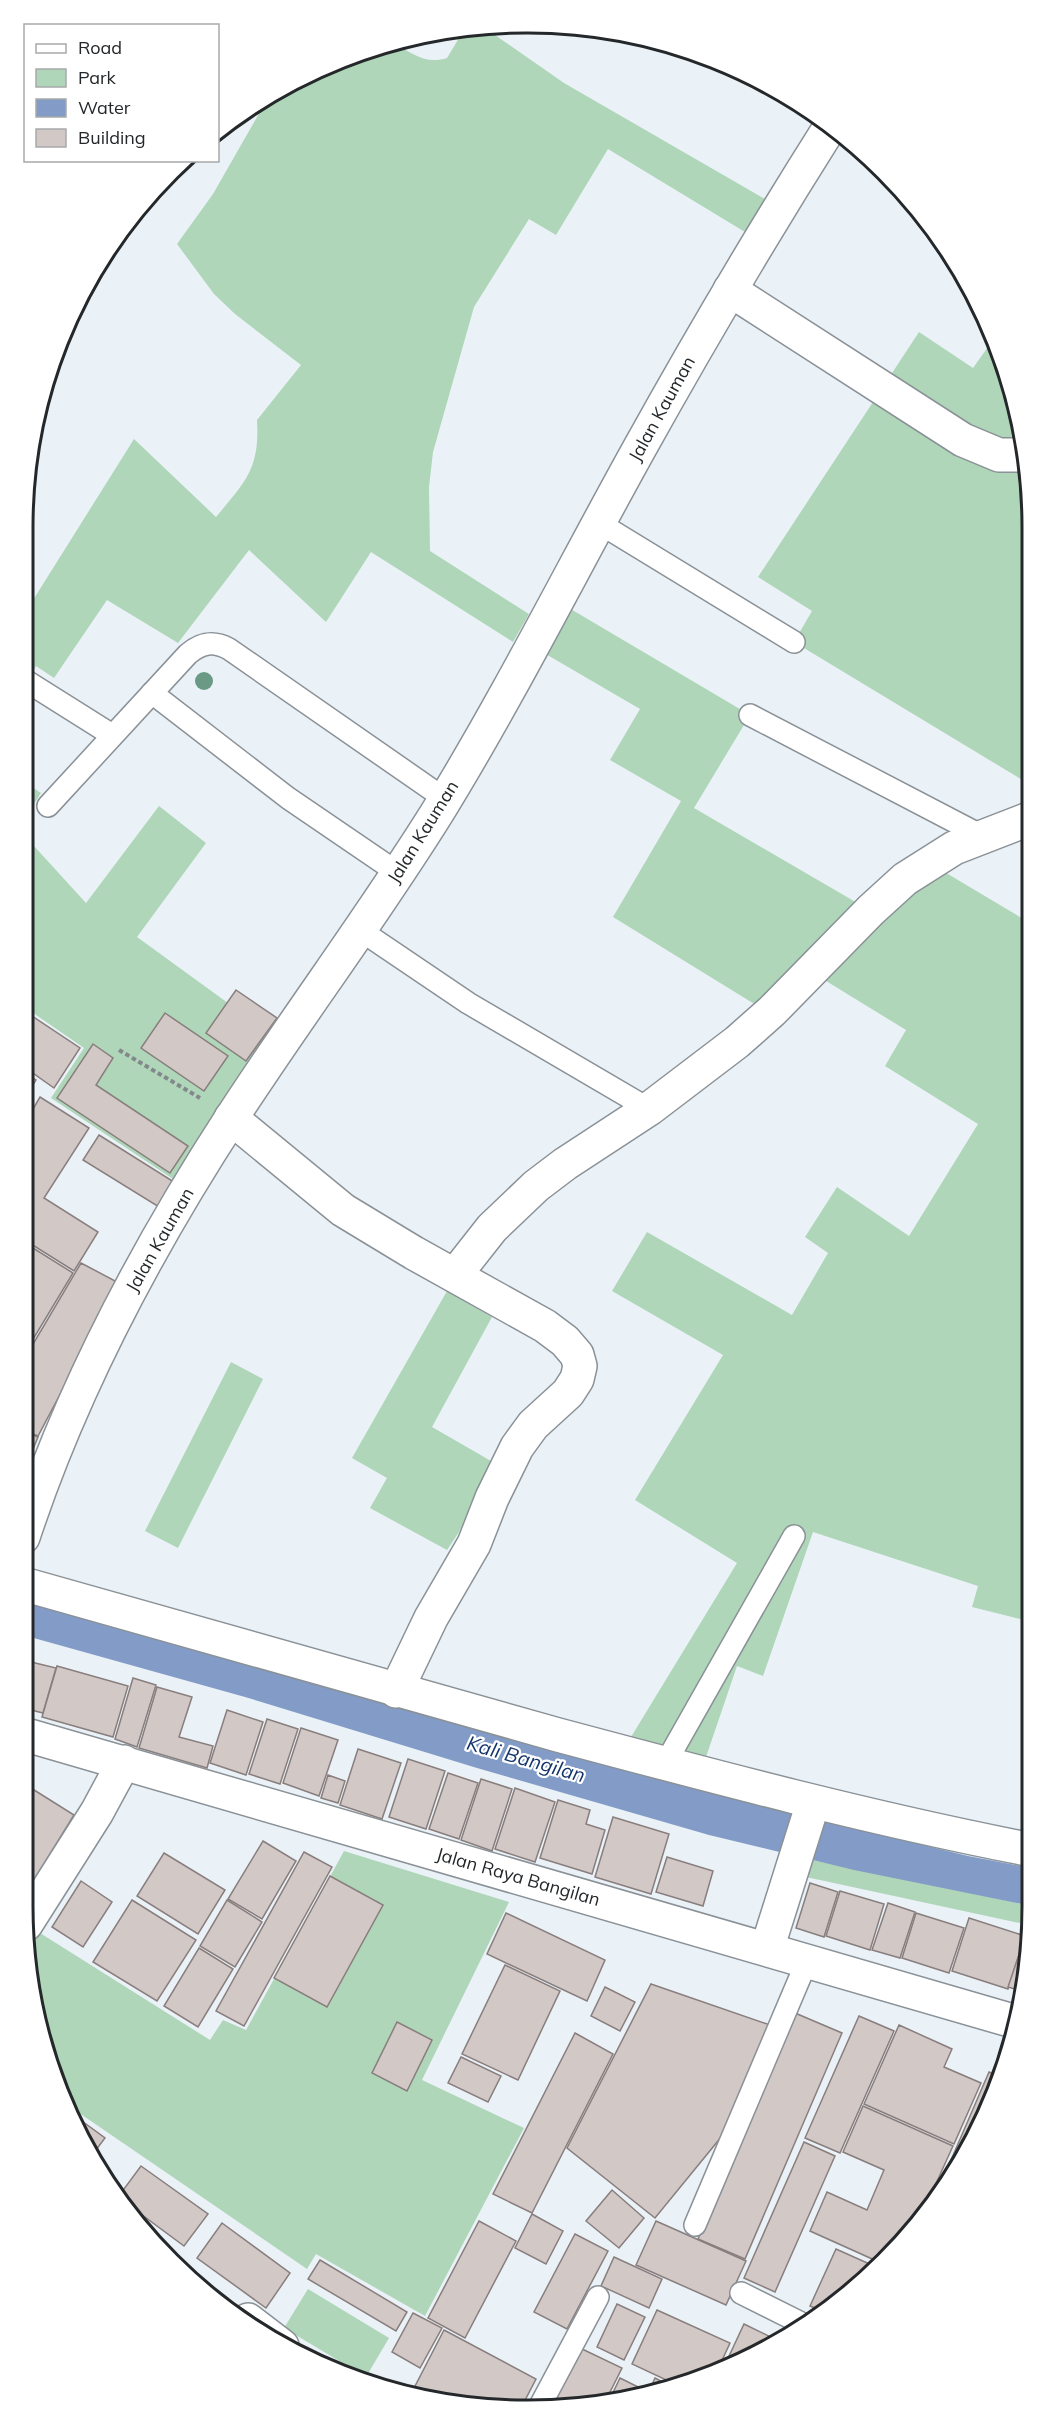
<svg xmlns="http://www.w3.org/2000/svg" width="1055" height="2433" viewBox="0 0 1055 2433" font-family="Mulish,sans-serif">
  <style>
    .green { fill: #afd6b8 }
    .water { fill: #829cc7 }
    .building { fill: #d2c8c6; stroke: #887e7d; stroke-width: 1.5 }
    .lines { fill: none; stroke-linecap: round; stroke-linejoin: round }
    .lane-casing { stroke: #8a9197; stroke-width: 24 }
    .street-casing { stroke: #8a9197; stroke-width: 36 }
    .secondary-casing { stroke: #8a9197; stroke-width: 36 }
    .path { stroke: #82888c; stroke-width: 4; stroke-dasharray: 4.5 3; stroke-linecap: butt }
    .lane { stroke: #fff; stroke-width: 21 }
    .street { stroke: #fff; stroke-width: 33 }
    .secondary { stroke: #fff; stroke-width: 33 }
    .tree { fill: #6a9a85 }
    .labels { text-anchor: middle; stroke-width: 4.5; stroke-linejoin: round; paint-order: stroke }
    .street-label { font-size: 18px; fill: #25282a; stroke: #fff }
    .water-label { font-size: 20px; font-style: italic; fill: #15356a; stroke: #fff }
    .rim { fill: none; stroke: #25282a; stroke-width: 3 }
  </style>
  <rect width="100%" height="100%" fill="#eaf2f8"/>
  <!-- green -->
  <g class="green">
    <path d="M482,26L564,83L765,199L745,232L608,149L556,235L529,219L474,307L433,452L429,487L430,551L529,614L513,642L371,552L326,622L249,550L178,643L107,600L54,678L36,666L23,686V616L134,439L216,517C245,482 260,469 257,420L301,365L235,314L214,294L177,244L213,194L269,96L304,74L392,41C410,53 426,65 447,58L465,28Z"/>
    <polygon points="919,332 973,368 995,337 1028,461 1029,784 794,642 812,611 758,577"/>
    <polygon points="569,608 750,715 694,808 859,904 916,855 1030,923 1032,1622 972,1607 978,1586 813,1532 763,1676 737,1666 706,1757 631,1737 737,1563 635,1500 723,1355 612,1291 647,1232 792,1315 828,1253 805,1237 837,1187 909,1236 978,1124 885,1066 906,1030 800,965 756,1005 613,917 681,801 610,760 640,709 544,653"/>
    <polygon points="23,781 41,793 23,821"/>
    <polygon points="159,806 206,843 137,937 272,1035 176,1181 51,1098 84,1048 23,1006 23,834 86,903"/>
    <polygon points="447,1291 492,1317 432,1427 491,1461 459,1532 447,1550 370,1508 387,1478 352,1458"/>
    <polygon points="231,1362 263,1379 178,1548 145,1531"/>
    <polygon points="344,1851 509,1902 422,2080 524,2128 425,2316 316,2254 307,2269 66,2104 49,2068 29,1947 40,1933 210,2040 223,2020 246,2030"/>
    <polygon points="812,1860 1032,1906 1029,1925 806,1877"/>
    <polygon points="308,2289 389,2338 366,2377 284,2328"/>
  </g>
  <!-- water -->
  <polygon class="water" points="23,1600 748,1802 968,1856 1032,1868 1032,1906 854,1870 709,1835 477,1768 245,1697 23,1635"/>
  <!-- building -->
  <g class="building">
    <polygon points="236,990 277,1018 246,1061 206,1033"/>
    <polygon points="23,1010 80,1048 54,1088 23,1066"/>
    <polygon points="165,1013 228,1056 204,1091 141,1048"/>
    <polygon points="93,1044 113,1058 96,1085 188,1146 170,1173 57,1098"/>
    <polygon points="23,1071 36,1080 23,1101"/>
    <polygon points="40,1097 89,1128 44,1198 98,1232 74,1271 23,1239 23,1126"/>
    <polygon points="99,1135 174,1182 159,1207 83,1160"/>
    <polygon points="25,1243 73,1273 23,1356 23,1247"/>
    <polygon points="81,1263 119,1283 38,1436 23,1430 23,1361"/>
    <polygon points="23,1431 38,1437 25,1469 23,1468"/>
    <polygon points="23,1660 56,1668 43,1713 23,1708"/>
    <polygon points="57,1666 128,1686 113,1737 42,1717"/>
    <polygon points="133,1678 156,1685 137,1747 115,1739"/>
    <polygon points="157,1687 192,1697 179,1737 213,1746 207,1768 139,1748"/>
    <polygon points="227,1710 263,1722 246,1775 210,1763"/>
    <polygon points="267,1719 298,1729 280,1784 249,1774"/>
    <polygon points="301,1728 338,1740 319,1796 283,1783"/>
    <polygon points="358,1749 401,1763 382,1819 340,1805"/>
    <polygon points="408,1759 445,1771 426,1829 389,1817"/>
    <polygon points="448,1773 478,1783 459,1839 429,1829"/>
    <polygon points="328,1775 345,1781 338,1803 321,1798"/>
    <polygon points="481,1779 512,1789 492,1851 461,1840"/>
    <polygon points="23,1783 74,1815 23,1898"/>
    <polygon points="515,1788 555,1802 535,1862 495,1849"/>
    <polygon points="558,1800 590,1810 586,1824 605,1830 592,1874 540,1858"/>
    <polygon points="613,1817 669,1834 651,1894 595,1877"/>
    <polygon points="263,1841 296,1861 262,1919 228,1899"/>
    <polygon points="304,1852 332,1867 244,2026 216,2011"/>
    <polygon points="164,1853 225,1890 198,1934 137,1896"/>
    <polygon points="667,1857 713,1871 703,1906 656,1892"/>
    <polygon points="330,1876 383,1905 327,2007 274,1978"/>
    <polygon points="81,1881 112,1902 83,1947 52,1927"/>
    <polygon points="810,1883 838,1892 824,1937 796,1928"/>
    <polygon points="840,1891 884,1904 870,1950 826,1936"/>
    <polygon points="132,1900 196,1940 157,2001 93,1962"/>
    <polygon points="227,1900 262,1922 235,1967 200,1946"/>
    <polygon points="888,1903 915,1912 900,1958 872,1950"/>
    <polygon points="506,1913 605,1960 587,2001 487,1954"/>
    <polygon points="916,1913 964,1928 949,1973 902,1958"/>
    <polygon points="969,1918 1025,1936 1008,1989 952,1971"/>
    <polygon points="1026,1934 1028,1935 1018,1990 1008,1987"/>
    <polygon points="199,1948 233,1969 198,2027 164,2006"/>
    <polygon points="505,1965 560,1991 518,2080 462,2054"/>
    <polygon points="651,1984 770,2025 722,2136 655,2218 567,2148"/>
    <polygon points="605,1987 635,2002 620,2031 591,2016"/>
    <polygon points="795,2013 842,2033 745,2259 698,2239"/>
    <polygon points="859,2016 894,2031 840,2153 805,2138"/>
    <polygon points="397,2022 432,2040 407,2091 372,2073"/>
    <polygon points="899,2025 952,2049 944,2067 981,2083 954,2144 864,2104"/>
    <polygon points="575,2033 613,2054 532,2213 493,2194"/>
    <polygon points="461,2057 501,2076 488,2102 448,2083"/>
    <polygon points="989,2072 1001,2078 965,2158 932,2204"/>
    <polygon points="863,2106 953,2146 919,2221 907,2238 879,2262 810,2231 827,2192 867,2210 884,2170 843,2152"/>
    <polygon points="75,2116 105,2138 90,2158 72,2119"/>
    <polygon points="804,2142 835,2156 775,2292 744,2278"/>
    <polygon points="141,2166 208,2214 184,2246 118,2197"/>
    <polygon points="612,2190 644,2218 619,2248 586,2221"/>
    <polygon points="532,2214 563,2231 546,2264 515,2248"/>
    <polygon points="479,2221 516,2241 465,2338 428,2318"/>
    <polygon points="656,2221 746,2261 726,2305 636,2265"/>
    <polygon points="222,2223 290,2273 266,2308 197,2258"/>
    <polygon points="575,2234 608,2251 567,2329 534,2312"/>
    <polygon points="836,2249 874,2266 820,2310 810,2306"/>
    <polygon points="614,2257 662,2279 649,2308 601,2286"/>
    <polygon points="320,2260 407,2312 396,2331 308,2279"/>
    <polygon points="617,2304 645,2317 624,2360 597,2347"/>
    <polygon points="657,2310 730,2343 717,2371 679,2386 632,2364"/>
    <polygon points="413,2313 442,2328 420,2368 392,2352"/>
    <polygon points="744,2324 781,2342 723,2369"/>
    <polygon points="444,2330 536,2379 523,2404 429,2401 412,2392"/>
    <polygon points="580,2348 622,2368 604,2404 594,2406 558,2405 553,2403"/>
    <polygon points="620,2378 646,2391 645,2394 608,2403"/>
    <polygon points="655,2378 674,2388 648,2394"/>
  </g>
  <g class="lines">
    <!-- lane casing -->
    <g class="lane-casing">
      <g id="lane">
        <polyline points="599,523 794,642"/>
        <polyline points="23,679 112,735"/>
        <polyline points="152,693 288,798 398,873"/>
        <polyline points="750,715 984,837"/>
        <path d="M48,806L188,654C202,642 214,641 229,649L445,799"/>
        <polyline points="360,930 468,1003 649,1109"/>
        <polyline points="665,1764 794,1536"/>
        <polyline points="695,2225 807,1961"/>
        <polyline points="741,2293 803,2324"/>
        <polyline points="541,2404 598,2297"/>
      </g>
    </g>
    <!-- street casing -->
    <g class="street-casing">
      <g id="street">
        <polyline points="730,290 963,440 999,455 1026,455"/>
        <polyline points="231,1118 343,1210 414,1253 545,1326 565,1341 577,1355 580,1366 577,1379 568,1393 533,1425 517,1447 492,1498 474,1544 431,1618 396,1691"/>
        <polyline points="455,1275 492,1228 536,1186 565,1164 649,1109 737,1042 772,1011 871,910 905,879 954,848 1029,819"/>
        <path d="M23,1537C72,1388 148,1246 234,1114C301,1011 375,913 440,808C511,692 572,570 638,451C699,341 763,233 830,127"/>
        <path d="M23,1584C201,1635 379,1686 558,1735C715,1777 872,1819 1032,1850"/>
        <polyline points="26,1924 97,1812 124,1762"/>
        <polyline points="767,1949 813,1803"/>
        <polyline points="248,2320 282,2346"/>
      </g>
    </g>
    <!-- secondary casing -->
    <g class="secondary-casing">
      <polyline id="secondary" points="23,1734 1013,2021"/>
    </g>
    <!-- path -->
    <polyline class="path" points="119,1050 200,1098"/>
    <!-- lane -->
    <use href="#lane" class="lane"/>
    <!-- street -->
    <use href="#street" class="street"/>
    <!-- secondary -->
    <use href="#secondary" class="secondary"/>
  </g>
  <!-- trees -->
  <circle class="tree" cx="204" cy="681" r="9"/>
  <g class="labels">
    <!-- street labels -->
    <g class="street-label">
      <text transform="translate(662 409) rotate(-61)" y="6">Jalan Kauman</text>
      <text transform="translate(423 832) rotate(-58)" y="6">Jalan Kauman</text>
      <text transform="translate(160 1240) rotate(-60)" y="6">Jalan Kauman</text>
      <text transform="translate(518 1877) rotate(16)" y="6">Jalan Raya Bangilan</text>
    </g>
    <!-- water labels -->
    <g class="water-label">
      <text transform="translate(526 1759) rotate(16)" y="7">Kali Bangilan</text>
    </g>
  </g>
  <!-- crop -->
  <path d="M0 0H1055V2433H0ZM527 33H528A494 494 0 0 1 1022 527V1906A494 494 0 0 1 528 2400H527A494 494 0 0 1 33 1906V527A494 494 0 0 1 527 33Z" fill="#fff" fill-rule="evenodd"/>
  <path class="rim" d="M527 33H528A494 494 0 0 1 1022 527V1906A494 494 0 0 1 528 2400H527A494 494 0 0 1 33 1906V527A494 494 0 0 1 527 33Z"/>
  <!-- legend -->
  <rect x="24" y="24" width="195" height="138" fill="#ffffff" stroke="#a8a9aa" stroke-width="1.5"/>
  <rect x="36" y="44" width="30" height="9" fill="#ffffff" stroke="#a8a9aa" stroke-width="1.5"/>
  <text x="78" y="54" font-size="18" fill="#25282a">Road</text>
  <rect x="36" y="69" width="30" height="18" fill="#afd6b8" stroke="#a8a9aa" stroke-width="1.5"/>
  <text x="78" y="84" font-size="18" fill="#25282a">Park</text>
  <rect x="36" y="99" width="30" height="18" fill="#829cc7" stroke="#a8a9aa" stroke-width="1.5"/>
  <text x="78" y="114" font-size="18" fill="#25282a">Water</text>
  <rect x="36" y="129" width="30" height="18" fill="#d2c8c6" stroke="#a8a9aa" stroke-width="1.5"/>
  <text x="78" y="144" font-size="18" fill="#25282a">Building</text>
</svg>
